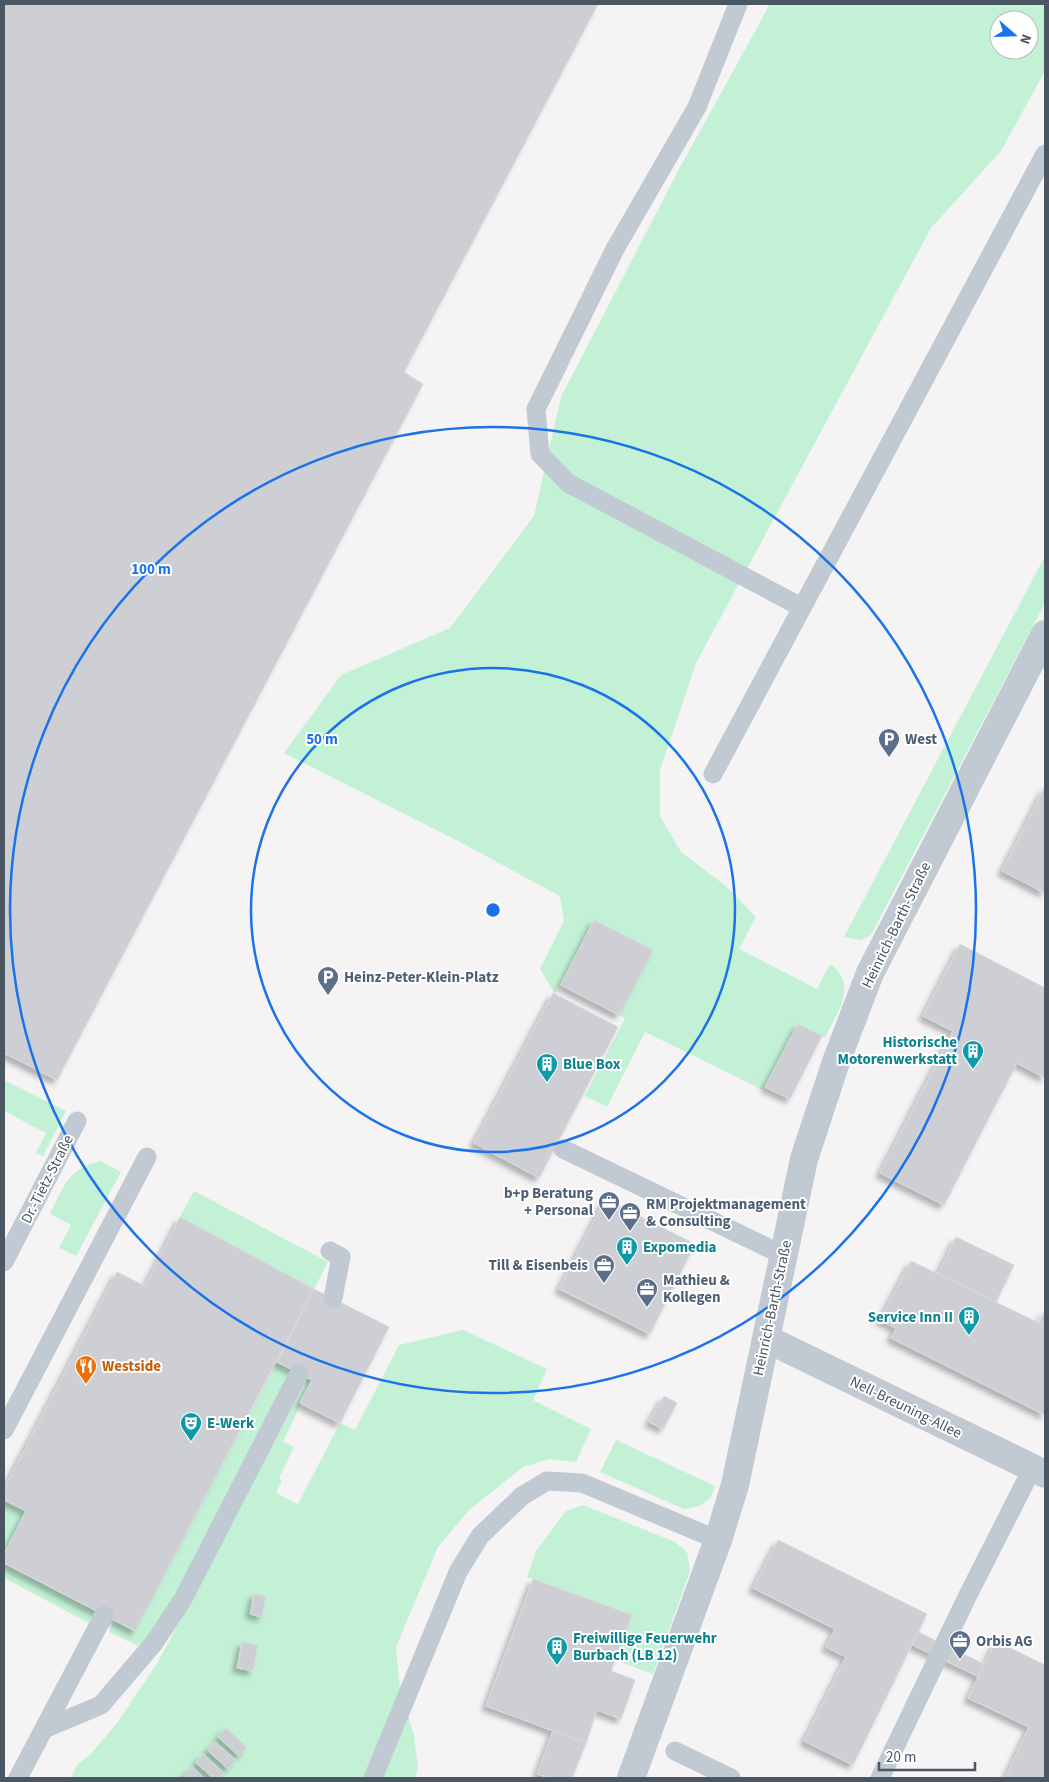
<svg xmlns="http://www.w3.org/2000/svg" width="1049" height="1782" viewBox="0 0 1049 1782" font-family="'Source Sans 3',sans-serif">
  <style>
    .green { fill: #c3f1d5; fill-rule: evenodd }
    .building { fill: #cdcfd5; stroke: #d7d9de; filter: url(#shadow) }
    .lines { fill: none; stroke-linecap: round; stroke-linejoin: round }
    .lane { stroke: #c1cad2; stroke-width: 19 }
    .street { stroke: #c1cad2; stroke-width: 28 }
    .ring { fill: none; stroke: #1a73e8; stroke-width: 2.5 }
    .labels { text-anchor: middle; stroke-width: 4; stroke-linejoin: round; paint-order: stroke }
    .service-label { font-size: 15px; font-weight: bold; fill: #4e5e75; stroke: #fff; text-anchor: start }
    .street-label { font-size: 15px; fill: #4a5661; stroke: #fff }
    .culture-label { font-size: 15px; font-weight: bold; fill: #0d838f; stroke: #fff; text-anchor: start }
    .food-label { font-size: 15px; font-weight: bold; fill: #c56008; stroke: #fff; text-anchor: start }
    .centre { fill: #1a73e8; stroke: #fff; stroke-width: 2.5 }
    .ring-label { font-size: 15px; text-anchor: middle; font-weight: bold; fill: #1a73e8; stroke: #fff; stroke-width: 4; stroke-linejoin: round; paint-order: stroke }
  </style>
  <defs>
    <filter id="shadow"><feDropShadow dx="-4.5" dy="4.5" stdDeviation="2.5" flood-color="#0004"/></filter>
  </defs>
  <rect width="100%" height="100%" fill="#f5f3f3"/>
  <!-- green -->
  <g class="green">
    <path d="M770,4H1045V71L1001,151L931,228L696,663L660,770V816L681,852L727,887L756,917L739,949L817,989L830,964C859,984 837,1012 825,1038L798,1024L763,1090L645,1032L607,1107L585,1096L625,1018L619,1015L653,950L594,920L555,994L540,969L564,921L560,896L456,840L284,753L341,675L450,628L534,516L561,397L678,171ZM999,20H1029V50H999Z"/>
    <polygon points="1045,556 1045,603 871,935 861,940 844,937"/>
    <polygon points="4,1080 66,1111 43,1156 36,1153 46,1133 4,1111"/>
    <path d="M100,1161L121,1172L76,1256L59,1248L71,1225L50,1214C64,1186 67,1170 100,1161Z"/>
    <polygon points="194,1191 328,1262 314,1289 180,1217"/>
    <polygon points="463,1330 547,1369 533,1400 591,1429 576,1462 549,1459 523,1467 469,1510 438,1547 396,1647 400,1690 414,1735 418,1769 414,1778 71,1778 77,1765 90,1755 117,1723 158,1662 308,1377 312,1380 283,1442 294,1447 279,1478 282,1481 276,1493 298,1504 340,1423 355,1430 399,1345"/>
    <polygon points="277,1362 291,1369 175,1594 151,1633 138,1646 109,1632 114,1621 135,1631"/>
    <polygon points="616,1440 715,1486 711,1497 700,1506 684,1509 600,1472"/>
    <polygon points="4,1500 26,1511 4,1554"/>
    <polygon points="583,1505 675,1542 687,1552 690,1571 653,1674 615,1660 631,1615 527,1577 536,1551 566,1511"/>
    <polygon points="4,1564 95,1611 89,1623 4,1578"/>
  </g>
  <!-- building -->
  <g class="building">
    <polygon points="4,4 598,4 404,372 423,384 57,1080 4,1053"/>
    <polygon points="1045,786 1045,893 1002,871"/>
    <polygon points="594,920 653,950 619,1015 561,985"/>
    <polygon points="960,944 1045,988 1045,1078 1017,1063 944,1205 880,1173 953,1031 923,1016"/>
    <polygon points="553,993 618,1027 539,1178 474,1143"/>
    <polygon points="798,1024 822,1036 790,1099 765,1087"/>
    <polygon points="605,1199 695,1244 650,1334 559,1289"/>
    <polygon points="180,1217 314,1289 135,1631 4,1563 4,1554 26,1511 4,1500 4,1489 117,1272 145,1286"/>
    <polygon points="956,1237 1014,1265 996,1302 938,1274"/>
    <polygon points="911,1261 1045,1326 1045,1415 891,1338 896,1328 880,1320"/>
    <polygon points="314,1289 389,1327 340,1423 300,1403 312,1380 277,1362"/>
    <polygon points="1045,1310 1045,1326 1039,1323"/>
    <polygon points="664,1396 677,1403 663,1429 649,1422"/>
    <polygon points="778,1540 927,1614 853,1765 804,1741 846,1657 826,1647 835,1629 753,1588"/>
    <polygon points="533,1579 632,1615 611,1671 635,1680 621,1719 597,1710 586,1743 486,1706"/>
    <polygon points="254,1594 266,1596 262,1617 250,1614"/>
    <polygon points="918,1632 984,1664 979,1677 913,1645"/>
    <polygon points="996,1641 1045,1665 1045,1778 1005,1778 1029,1727 968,1698"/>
    <polygon points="242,1642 258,1645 253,1671 237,1668"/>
    <polygon points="226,1728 247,1747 239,1756 218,1737"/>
    <polygon points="553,1731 586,1743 572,1778 550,1778 537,1774"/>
    <polygon points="215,1742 236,1760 228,1769 207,1750"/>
    <polygon points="203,1754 224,1773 219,1778 213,1778 196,1763"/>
    <polygon points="192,1767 204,1778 187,1778 184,1776"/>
  </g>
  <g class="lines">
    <!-- lane -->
    <g class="lane">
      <polyline points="738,4 697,107 615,249 536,409 540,454 568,483 801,607"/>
      <polyline points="713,774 1045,154"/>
      <polyline points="563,1149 783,1255"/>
      <polyline points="330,1251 341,1257 333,1298"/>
      <polyline points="4,1262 77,1121"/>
      <polyline points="4,1430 147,1157"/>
      <polyline points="44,1729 101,1705 154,1643 183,1599 299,1373"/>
      <polyline points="675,1751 731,1778"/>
      <polyline points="18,1778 104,1615"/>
      <polyline points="373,1778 458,1572 480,1536 522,1496 547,1481 582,1483 718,1540"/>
      <polyline points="880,1778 967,1597 1032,1469"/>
    </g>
    <!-- street -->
    <g class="street">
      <polyline points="767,1339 1045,1474"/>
      <polyline points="631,1778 718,1540 735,1485 804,1159 836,1062 870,973 1045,634"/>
    </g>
  </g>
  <!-- distance rings -->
  <g class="ring">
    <circle cx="493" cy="910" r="242"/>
    <circle cx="493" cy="910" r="483"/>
  </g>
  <!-- icons -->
  <defs>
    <g id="parking-pin" transform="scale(1.125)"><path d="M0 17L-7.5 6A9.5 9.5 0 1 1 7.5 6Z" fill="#5c6f8a" stroke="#fff"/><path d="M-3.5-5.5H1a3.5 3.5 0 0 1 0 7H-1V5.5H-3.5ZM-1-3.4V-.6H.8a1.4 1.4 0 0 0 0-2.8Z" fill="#fff"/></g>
    <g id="building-pin" transform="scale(1.125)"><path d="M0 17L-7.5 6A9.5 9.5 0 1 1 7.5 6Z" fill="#0f9aa8" stroke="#fff"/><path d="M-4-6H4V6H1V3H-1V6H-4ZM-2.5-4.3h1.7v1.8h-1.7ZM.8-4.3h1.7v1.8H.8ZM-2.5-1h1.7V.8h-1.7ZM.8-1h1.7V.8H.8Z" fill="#fff"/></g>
    <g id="office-pin" transform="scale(1.125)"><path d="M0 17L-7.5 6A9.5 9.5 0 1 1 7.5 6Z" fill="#5c6f8a" stroke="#fff"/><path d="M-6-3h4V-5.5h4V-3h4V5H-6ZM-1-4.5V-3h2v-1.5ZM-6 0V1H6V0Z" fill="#fff"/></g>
    <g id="restaurant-pin" transform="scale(1.125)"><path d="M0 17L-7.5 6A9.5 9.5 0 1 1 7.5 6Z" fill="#e8710a" stroke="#fff"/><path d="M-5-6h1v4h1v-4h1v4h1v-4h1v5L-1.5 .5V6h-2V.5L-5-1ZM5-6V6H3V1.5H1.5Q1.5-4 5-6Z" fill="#fff"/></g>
    <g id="theatre-pin" transform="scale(1.125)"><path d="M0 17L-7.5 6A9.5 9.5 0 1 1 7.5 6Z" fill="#0f9aa8" stroke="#fff"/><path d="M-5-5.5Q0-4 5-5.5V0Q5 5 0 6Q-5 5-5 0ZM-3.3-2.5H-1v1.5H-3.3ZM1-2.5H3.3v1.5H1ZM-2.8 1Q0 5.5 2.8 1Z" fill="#fff"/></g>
  </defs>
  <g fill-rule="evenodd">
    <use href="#parking-pin" x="889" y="739"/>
    <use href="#parking-pin" x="328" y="977"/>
    <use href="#building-pin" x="973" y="1051"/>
    <use href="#building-pin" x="547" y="1064"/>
    <use href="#office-pin" x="609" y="1202"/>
    <use href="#office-pin" x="630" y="1213"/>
    <use href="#building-pin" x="627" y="1247"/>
    <use href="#office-pin" x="604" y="1265"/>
    <use href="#office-pin" x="647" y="1289"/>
    <use href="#building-pin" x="969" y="1317"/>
    <use href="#restaurant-pin" x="86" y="1366"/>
    <use href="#theatre-pin" x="191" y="1423"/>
    <use href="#office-pin" x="960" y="1641"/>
    <use href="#building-pin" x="557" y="1647"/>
  </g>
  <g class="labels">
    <!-- service labels -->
    <g class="service-label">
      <text x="905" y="744">West</text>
      <text x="344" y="982">Heinz-Peter-Klein-Platz</text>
      <text x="593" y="1198" text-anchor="end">b+p Beratung<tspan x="593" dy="17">+ Personal</tspan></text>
      <text x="646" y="1209">RM Projektmanagement<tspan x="646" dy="17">&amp; Consulting</tspan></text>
      <text x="588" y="1270" text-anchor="end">Till &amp; Eisenbeis</text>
      <text x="663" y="1285">Mathieu &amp;<tspan x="663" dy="17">Kollegen</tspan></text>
      <text x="976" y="1646">Orbis AG</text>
    </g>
    <!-- street labels -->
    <g class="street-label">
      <text transform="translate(896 925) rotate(-64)" y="5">Heinrich-Barth-Straße</text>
      <text transform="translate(47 1179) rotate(-63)" y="5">Dr.-Tietz-Straße</text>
      <text transform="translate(772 1308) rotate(-78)" y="5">Heinrich-Barth-Straße</text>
      <text transform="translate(906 1407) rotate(26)" y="5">Nell-Breuning-Allee</text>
    </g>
    <!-- culture labels -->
    <g class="culture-label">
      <text x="957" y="1047" text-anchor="end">Historische<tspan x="957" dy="17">Motorenwerkstatt</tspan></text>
      <text x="563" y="1069">Blue Box</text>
      <text x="643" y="1252">Expomedia</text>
      <text x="953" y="1322" text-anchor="end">Service Inn II</text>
      <text x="207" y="1428">E-Werk</text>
      <text x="573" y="1643">Freiwillige Feuerwehr<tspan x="573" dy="17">Burbach (LB 12)</tspan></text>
    </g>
    <!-- food labels -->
    <g class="food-label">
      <text x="102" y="1371">Westside</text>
    </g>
  </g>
  <circle cx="493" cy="910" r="8" class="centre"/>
  <g class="ring-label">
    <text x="151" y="574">100 m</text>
    <text x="322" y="744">50 m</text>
  </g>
  <!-- border -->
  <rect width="1049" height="1782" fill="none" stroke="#4a5661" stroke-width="10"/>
  <!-- north arrow -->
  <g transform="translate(1014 35) rotate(110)"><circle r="24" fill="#ffffff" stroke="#b7bbc0"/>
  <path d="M0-4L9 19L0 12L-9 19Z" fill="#1a73e8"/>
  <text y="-8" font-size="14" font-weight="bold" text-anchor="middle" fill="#4a5661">N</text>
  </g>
  <!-- scale -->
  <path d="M879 1762v8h96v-8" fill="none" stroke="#4a5661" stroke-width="2.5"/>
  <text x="886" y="1762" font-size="15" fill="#4a5661" stroke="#ffffff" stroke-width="4" paint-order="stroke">20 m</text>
</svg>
